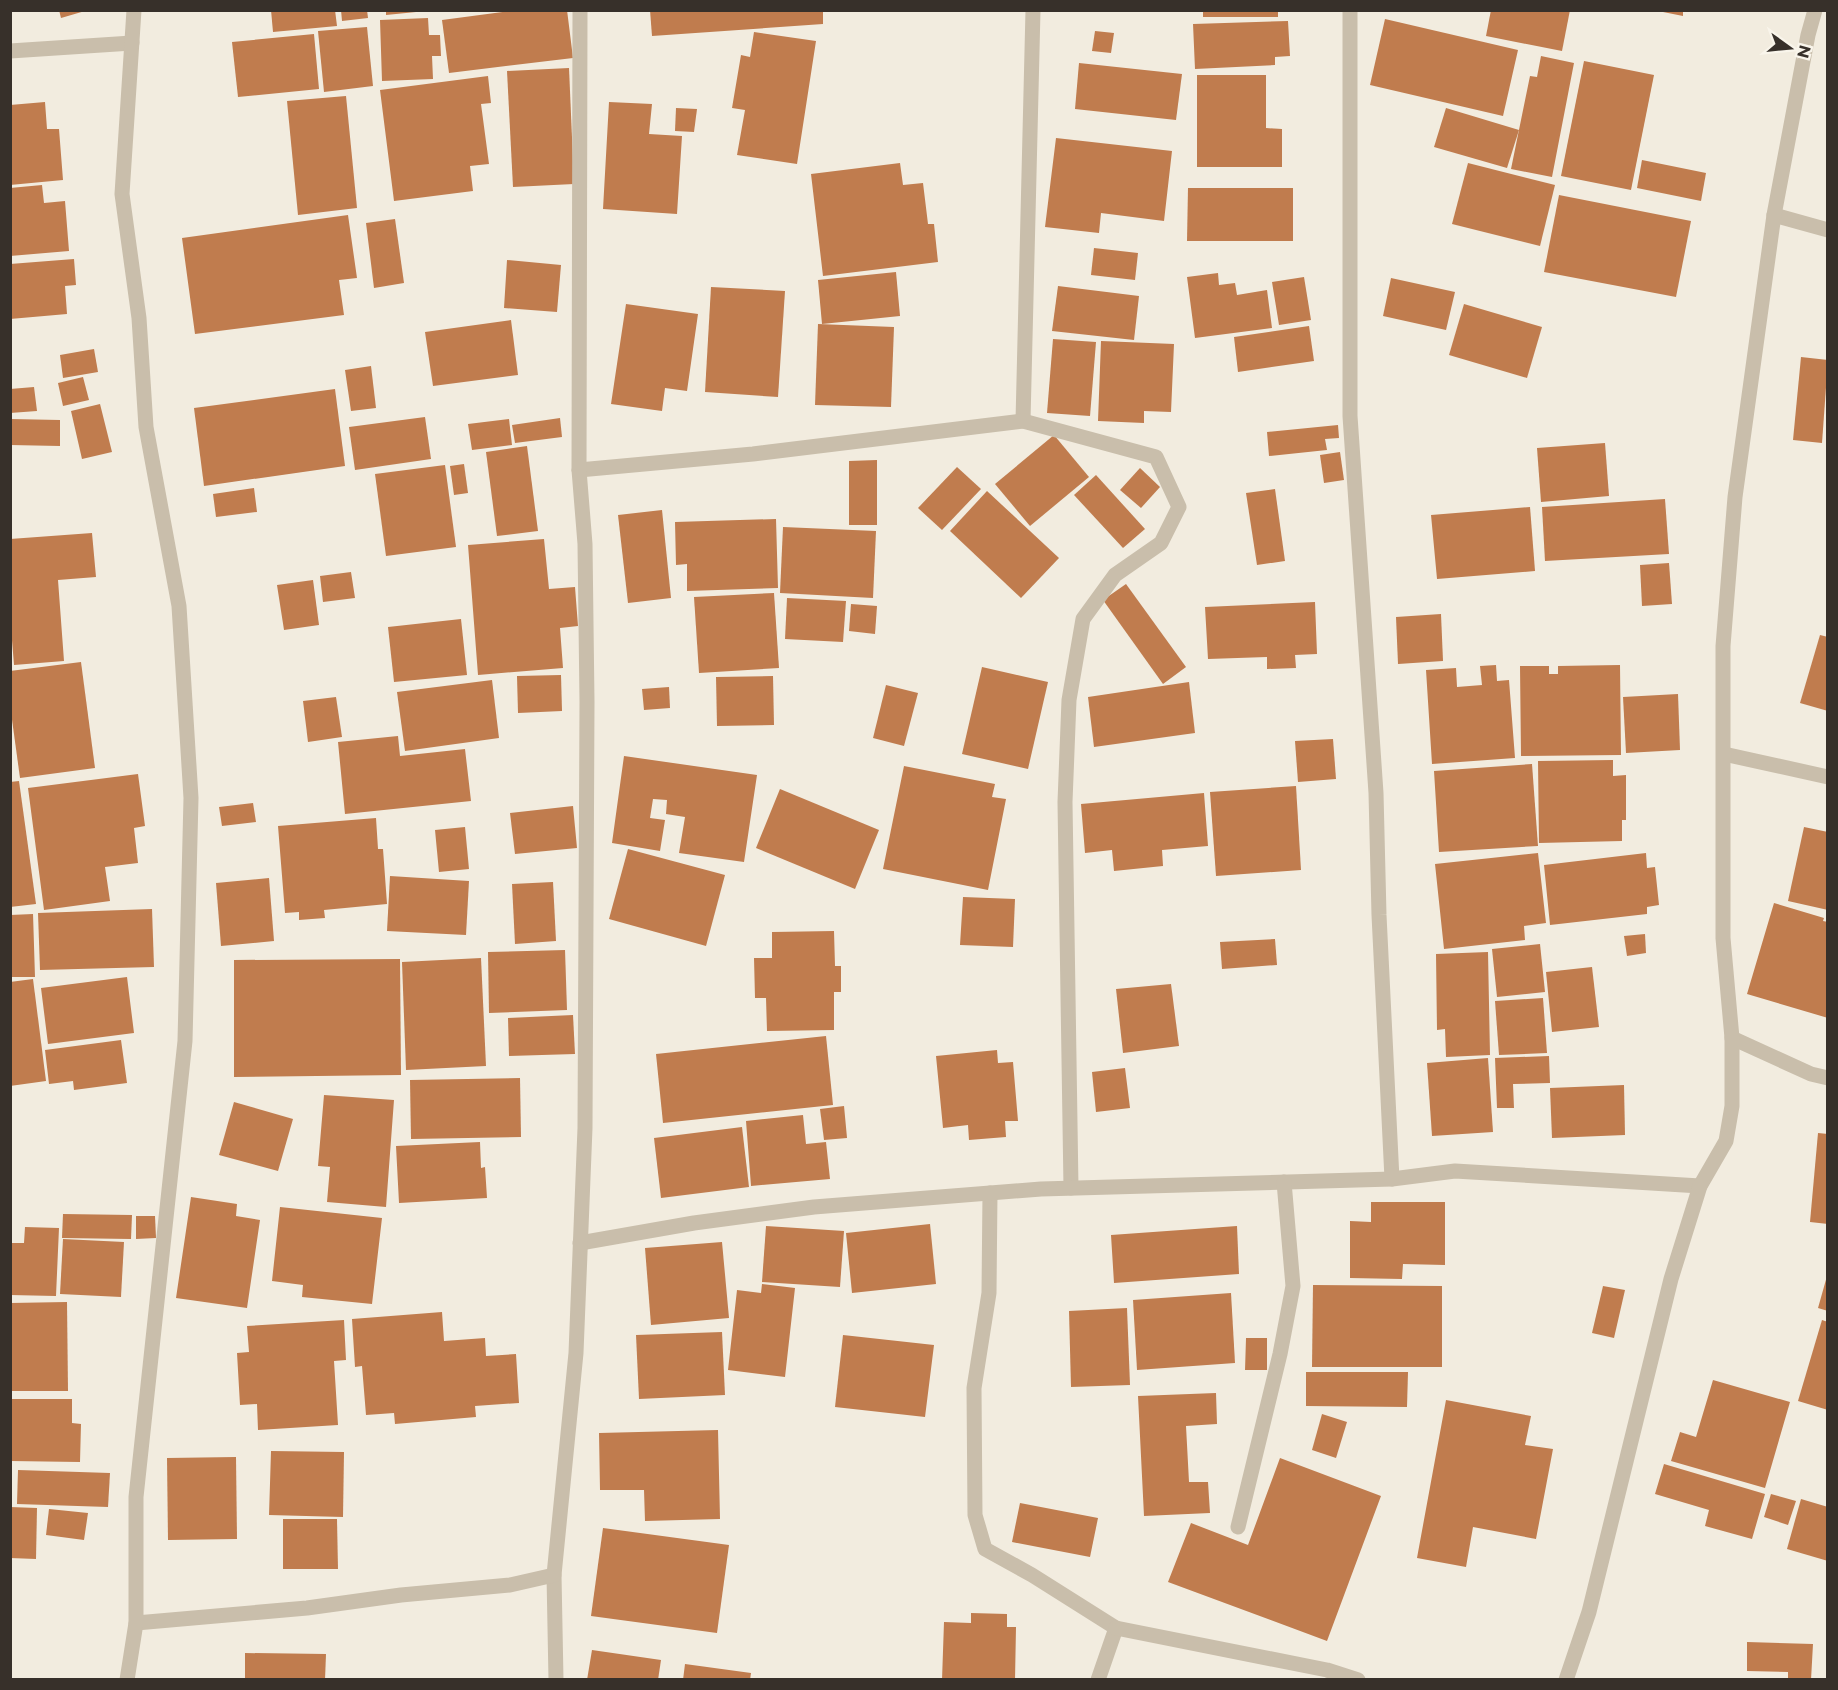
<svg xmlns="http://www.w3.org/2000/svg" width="1838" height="1690" viewBox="0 0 1838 1690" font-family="Montserrat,sans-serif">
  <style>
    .building { fill: #c07c4e }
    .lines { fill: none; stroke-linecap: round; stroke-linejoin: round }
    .minor { stroke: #c9beab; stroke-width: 15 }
  </style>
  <rect width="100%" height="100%" fill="#f2ecdf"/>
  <!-- building -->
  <g class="building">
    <polygon points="59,10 85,10 85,11 61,18"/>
    <polygon points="271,10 335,10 337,26 273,32"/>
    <polygon points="341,10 367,10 368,18 342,21"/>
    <polygon points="386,10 416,10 416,12 386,15"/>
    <polygon points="517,10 567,10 573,58 449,73 442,20"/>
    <polygon points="650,10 823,10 823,24 652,36"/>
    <rect x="1203" y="10" width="75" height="7"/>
    <polygon points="1491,10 1570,10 1562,51 1486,36"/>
    <polygon points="1653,10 1683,10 1683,16"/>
    <polygon points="428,18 429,35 440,35 441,56 432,56 433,79 382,81 380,20"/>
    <polygon points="1385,19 1518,50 1503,116 1370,85"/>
    <polygon points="1288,21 1290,56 1275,57 1275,65 1195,69 1193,24"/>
    <polygon points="367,27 373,86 324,92 318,31"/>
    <polygon points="1095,31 1114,33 1111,53 1092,51"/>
    <polygon points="754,32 816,41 797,164 737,155 745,110 732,108 741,55 750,57"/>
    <polygon points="314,34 319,89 238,97 232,42"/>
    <polygon points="1541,56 1574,63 1552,177 1511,169 1530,76 1537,77"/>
    <polygon points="1584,61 1654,75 1631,190 1561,176"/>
    <polygon points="1079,63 1182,74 1176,120 1075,109"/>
    <polygon points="569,68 574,184 513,187 507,71"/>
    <polygon points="1197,75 1266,75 1266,128 1282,129 1282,167 1197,167"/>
    <polygon points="488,76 491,103 481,104 489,164 470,166 473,191 394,201 380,90"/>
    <polygon points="346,96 357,208 298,215 287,101"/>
    <polygon points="45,102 47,129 59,129 63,180 10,185 10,105"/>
    <polygon points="609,102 652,104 649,134 682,136 677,214 603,209"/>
    <polygon points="676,108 697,109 694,132 675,131"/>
    <polygon points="1446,108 1519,130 1507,168 1434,147"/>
    <polygon points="1056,138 1172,151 1164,221 1101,213 1099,233 1045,227"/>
    <polygon points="1642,160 1706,173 1701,201 1637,188"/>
    <polygon points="900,163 903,185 923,183 928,224 934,224 938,262 823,276 811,174"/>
    <polygon points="1468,163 1555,185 1540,246 1452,224"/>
    <polygon points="42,185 44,203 65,201 69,251 10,256 10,188"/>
    <polygon points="1188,188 1293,188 1293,241 1187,241"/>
    <polygon points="1559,195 1691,221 1676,297 1544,272"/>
    <polygon points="348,215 357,278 339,280 344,315 195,334 182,238"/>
    <polygon points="395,219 404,283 374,288 366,223"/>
    <polygon points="1094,248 1138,253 1135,280 1091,275"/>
    <polygon points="74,259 76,285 65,286 67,314 10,319 10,264"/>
    <polygon points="507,260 561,265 557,312 504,308"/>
    <polygon points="896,272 900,316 822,324 818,280"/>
    <polygon points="1218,273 1219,285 1235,283 1237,295 1267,290 1272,328 1195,338 1187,277"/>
    <polygon points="1304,277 1311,320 1279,325 1272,282"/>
    <polygon points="1391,278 1455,292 1446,330 1383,316"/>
    <polygon points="1058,286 1139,296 1134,340 1052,331"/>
    <polygon points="711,287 785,291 778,397 705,392"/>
    <polygon points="626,304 698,314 687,391 665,388 662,411 611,404"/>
    <polygon points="1464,304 1542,327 1527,378 1449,355"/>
    <polygon points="511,320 518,375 433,386 425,332"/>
    <polygon points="818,324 894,327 891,407 815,405"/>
    <polygon points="1309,326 1314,361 1238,372 1234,337"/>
    <polygon points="1053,339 1096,342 1090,416 1047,413"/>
    <polygon points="1101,341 1174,344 1171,412 1144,411 1144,423 1098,421"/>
    <polygon points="94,349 98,372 63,378 60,355"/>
    <polygon points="1801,357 1828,360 1822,443 1793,440"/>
    <polygon points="371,366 376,408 351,411 345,370"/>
    <polygon points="83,377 89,400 63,406 58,383"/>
    <polygon points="34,387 37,411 10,413 10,389"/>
    <polygon points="335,389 345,466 204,486 194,408"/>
    <polygon points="100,404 112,452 82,459 71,411"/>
    <polygon points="425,417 431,459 355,470 349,427"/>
    <polygon points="560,418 562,437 515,443 512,425"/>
    <polygon points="10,419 60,420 60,446 10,445"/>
    <polygon points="509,419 512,445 472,450 468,424"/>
    <polygon points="1338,425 1339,438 1325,439 1327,450 1269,456 1267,432"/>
    <polygon points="1054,435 1089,477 1030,526 995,484"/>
    <polygon points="1605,443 1609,496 1541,502 1537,448"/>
    <polygon points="527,446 538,531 497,536 486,452"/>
    <polygon points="1340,452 1344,480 1324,483 1320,455"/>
    <polygon points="877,460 877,525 849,525 849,461"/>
    <polygon points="464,464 468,493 454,495 450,466"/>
    <polygon points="445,465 456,547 386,556 375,474"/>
    <polygon points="957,467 981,489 942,530 918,508"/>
    <polygon points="1140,468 1160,487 1141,508 1120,490"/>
    <polygon points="1096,475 1145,529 1123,548 1074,495"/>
    <polygon points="254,488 257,512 216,517 213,494"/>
    <polygon points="1275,489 1285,561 1257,565 1246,493"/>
    <polygon points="987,491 1059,558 1021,598 950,531"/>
    <polygon points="1665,499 1669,554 1545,561 1542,507"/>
    <polygon points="1530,507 1535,571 1437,579 1431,515"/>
    <polygon points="662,510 671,598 628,603 618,515"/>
    <polygon points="776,519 778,588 687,591 687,564 676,565 675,522"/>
    <polygon points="783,527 876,531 873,598 780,593"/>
    <polygon points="92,533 96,577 58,580 64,661 14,665 10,616 10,539"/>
    <polygon points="544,539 549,589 575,587 578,626 560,628 563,668 478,675 468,545"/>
    <polygon points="1669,563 1672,604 1642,606 1640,565"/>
    <polygon points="351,572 355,598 323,602 320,576"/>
    <polygon points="313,580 319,625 284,630 277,585"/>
    <polygon points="1126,584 1186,667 1163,684 1103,600"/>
    <polygon points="774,593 779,668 699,673 694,597"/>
    <polygon points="787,598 846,601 843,642 785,639"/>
    <polygon points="1315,602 1317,654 1295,655 1296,668 1267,669 1267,657 1208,659 1205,607"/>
    <polygon points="851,604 877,606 875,634 849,631"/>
    <polygon points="1441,614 1443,661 1398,664 1396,617"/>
    <polygon points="461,619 467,675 394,682 388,627"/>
    <polygon points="1820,635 1828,637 1828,711 1800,703"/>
    <polygon points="81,662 95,768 20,778 10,705 10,671"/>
    <polygon points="1496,665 1497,681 1509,680 1515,758 1432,764 1426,670 1456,668 1457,687 1482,685 1480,666"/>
    <polygon points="1620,665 1621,755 1521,756 1520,666 1549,666 1549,674 1558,674 1558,666"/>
    <polygon points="982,667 1048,682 1028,769 962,754"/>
    <polygon points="561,675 562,711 518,713 517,676"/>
    <polygon points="773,676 774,725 717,726 716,677"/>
    <polygon points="492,680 499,738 405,751 397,692"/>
    <polygon points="1189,682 1195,733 1094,747 1088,697"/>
    <polygon points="886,685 918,693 904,746 873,738"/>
    <polygon points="669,687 670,708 644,710 642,689"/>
    <polygon points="1678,694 1680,750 1626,753 1623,697"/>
    <polygon points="336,697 342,737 308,742 303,701"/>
    <polygon points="398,736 400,756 465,749 471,801 345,814 338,742"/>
    <polygon points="1333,739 1336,779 1298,782 1295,741"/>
    <polygon points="624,756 757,775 744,862 679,853 685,817 666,814 667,800 653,799 650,818 665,820 660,851 612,843"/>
    <polygon points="1613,760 1613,776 1626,775 1626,820 1622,820 1622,841 1539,843 1538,761"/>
    <polygon points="1532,764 1538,846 1439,852 1434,771"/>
    <polygon points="904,766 995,784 992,797 1006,799 988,890 883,869"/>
    <polygon points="138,774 145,826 134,828 138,863 105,867 110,901 44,910 28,788"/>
    <polygon points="19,781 36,904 10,907 10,782"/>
    <polygon points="1296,786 1301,870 1216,876 1210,792"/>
    <polygon points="780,789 879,830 855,889 756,848"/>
    <polygon points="1204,793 1208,846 1162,850 1163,866 1114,871 1112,850 1085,853 1081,804"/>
    <polygon points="253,803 256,822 222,826 219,807"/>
    <polygon points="573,806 577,848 515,854 510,813"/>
    <polygon points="376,818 378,849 383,849 387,904 324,910 325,918 299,920 299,912 285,913 278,826"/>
    <polygon points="465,827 469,869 439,872 435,830"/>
    <polygon points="1804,827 1828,832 1828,910 1788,901"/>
    <polygon points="628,849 725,875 706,946 609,919"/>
    <polygon points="1538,853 1546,923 1524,926 1525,940 1444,949 1435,864"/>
    <polygon points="1646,853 1647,868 1655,867 1659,905 1647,907 1647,914 1550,925 1544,865"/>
    <polygon points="390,876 469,881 466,935 387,931"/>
    <polygon points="269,878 274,941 221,946 216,883"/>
    <polygon points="553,882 556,941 515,944 512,884"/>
    <polygon points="963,897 1015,899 1013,947 960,945"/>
    <polygon points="1774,903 1824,918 1823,921 1828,922 1828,1018 1747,994"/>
    <polygon points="152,909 154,967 40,970 38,913"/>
    <polygon points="33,914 35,977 10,977 10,915"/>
    <polygon points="834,931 835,966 841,966 841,992 834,992 834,1030 767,1031 766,998 755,998 754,958 772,958 772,932"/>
    <polygon points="1645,934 1646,953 1627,956 1624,936"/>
    <polygon points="1275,939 1277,965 1222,969 1220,942"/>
    <polygon points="1540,944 1545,992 1497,997 1492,949"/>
    <polygon points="565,950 567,1010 489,1013 488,952"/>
    <polygon points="1488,952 1490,1055 1446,1057 1445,1029 1437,1030 1436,954"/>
    <polygon points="481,958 486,1066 406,1070 402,962"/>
    <polygon points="400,959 401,1075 234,1077 234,960"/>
    <polygon points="1592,967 1599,1027 1552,1032 1546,972"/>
    <polygon points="127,977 134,1033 48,1044 41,988"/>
    <polygon points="33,979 46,1081 10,1086 10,982"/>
    <polygon points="1171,984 1179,1046 1123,1053 1116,989"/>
    <polygon points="1543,998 1547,1053 1499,1055 1495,1001"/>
    <polygon points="573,1015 575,1054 509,1056 508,1018"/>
    <polygon points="826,1036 833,1105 663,1123 656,1054"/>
    <polygon points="121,1040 127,1083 74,1090 73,1081 49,1084 45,1050"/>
    <polygon points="997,1050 998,1063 1013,1062 1018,1121 1005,1121 1006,1137 969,1140 968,1125 943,1128 936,1056"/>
    <polygon points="1549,1056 1550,1083 1513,1084 1514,1108 1497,1108 1495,1058"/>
    <polygon points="1488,1058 1493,1132 1432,1136 1427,1063"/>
    <polygon points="1125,1068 1130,1108 1096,1112 1092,1072"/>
    <polygon points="520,1078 521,1137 411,1139 410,1080"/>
    <polygon points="1624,1085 1625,1135 1552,1138 1550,1088"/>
    <polygon points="324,1095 394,1100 386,1207 327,1202 330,1167 318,1166"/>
    <polygon points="234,1102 293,1119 278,1171 219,1155"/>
    <polygon points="844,1106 847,1138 824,1140 820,1109"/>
    <polygon points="803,1115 806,1144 826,1142 830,1179 751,1186 746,1121"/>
    <polygon points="742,1127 749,1187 661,1198 654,1138"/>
    <polygon points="1818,1133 1828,1134 1828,1224 1810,1222"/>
    <polygon points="480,1142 481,1168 485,1167 487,1198 399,1203 396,1146"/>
    <polygon points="191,1197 237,1204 236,1216 260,1220 247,1308 176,1298"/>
    <polygon points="1371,1202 1445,1202 1445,1265 1403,1264 1402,1279 1350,1278 1350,1221 1371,1222"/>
    <polygon points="280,1207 382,1218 372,1304 302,1297 303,1285 272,1281"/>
    <polygon points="63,1214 132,1215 131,1239 62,1238"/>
    <polygon points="136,1216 155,1216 156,1238 136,1239"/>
    <polygon points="930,1224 936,1284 852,1293 846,1233"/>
    <polygon points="766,1226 844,1231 840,1287 762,1282"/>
    <polygon points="1237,1226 1239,1274 1114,1283 1111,1235"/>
    <polygon points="25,1227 59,1228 56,1296 10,1295 10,1243 24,1243"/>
    <polygon points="63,1239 124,1242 121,1297 60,1294"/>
    <polygon points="722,1242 729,1318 651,1325 645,1248"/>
    <polygon points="1827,1276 1828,1276 1828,1311 1818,1308"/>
    <polygon points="762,1284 795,1288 785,1377 728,1370 737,1290 761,1293"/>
    <polygon points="1313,1285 1442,1286 1442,1367 1312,1367"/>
    <polygon points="1603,1286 1625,1290 1614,1338 1592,1333"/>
    <polygon points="1231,1293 1235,1363 1137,1370 1133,1300"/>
    <polygon points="67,1302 68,1391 10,1391 10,1303"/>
    <polygon points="1127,1308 1130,1385 1071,1387 1069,1311"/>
    <polygon points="442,1312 444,1341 485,1338 486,1356 516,1354 519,1403 475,1406 476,1417 395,1424 394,1413 366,1415 362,1366 355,1367 352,1319"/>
    <polygon points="344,1320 346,1360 334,1361 338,1425 258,1430 257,1404 240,1405 237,1353 249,1352 247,1326"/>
    <polygon points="1822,1320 1828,1322 1828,1410 1798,1401"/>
    <polygon points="722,1332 725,1395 639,1399 636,1335"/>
    <polygon points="843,1335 934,1345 925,1417 835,1407"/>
    <polygon points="1246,1338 1267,1338 1267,1370 1245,1370"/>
    <polygon points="1306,1372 1408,1372 1407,1407 1306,1406"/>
    <polygon points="1713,1380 1790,1402 1765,1488 1671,1461 1680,1432 1696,1437"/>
    <polygon points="1216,1393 1217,1424 1186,1426 1189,1482 1208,1482 1210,1513 1144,1516 1138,1396"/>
    <polygon points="10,1399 72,1399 72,1423 81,1424 80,1462 10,1461"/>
    <polygon points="1446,1400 1531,1416 1525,1445 1553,1449 1536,1539 1473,1527 1466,1567 1417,1558"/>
    <polygon points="1322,1414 1347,1422 1336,1458 1312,1450"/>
    <polygon points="718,1430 720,1519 645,1521 644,1490 600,1490 599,1433"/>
    <polygon points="271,1451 344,1452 343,1517 269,1515"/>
    <polygon points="236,1457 237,1539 168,1540 167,1458"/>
    <polygon points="1280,1458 1381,1496 1327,1641 1168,1582 1191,1523 1248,1545"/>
    <polygon points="1664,1464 1765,1494 1752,1539 1705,1526 1709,1510 1655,1494"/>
    <polygon points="18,1470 110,1473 108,1507 17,1504"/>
    <polygon points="1771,1494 1796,1501 1788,1525 1764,1517"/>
    <polygon points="1801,1499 1828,1507 1828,1561 1787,1549"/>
    <polygon points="1020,1503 1098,1518 1090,1557 1012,1542"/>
    <polygon points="10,1507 37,1508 36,1559 10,1558"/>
    <polygon points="49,1509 88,1513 84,1540 46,1535"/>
    <polygon points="283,1519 337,1519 338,1569 283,1569"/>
    <polygon points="603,1528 729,1545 717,1633 591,1616"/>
    <polygon points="971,1613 1007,1614 1007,1627 1016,1627 1015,1680 942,1680 944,1622 971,1623"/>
    <polygon points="1747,1642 1813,1644 1811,1680 1788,1679 1788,1672 1747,1671"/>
    <polygon points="592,1650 661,1660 658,1680 587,1680"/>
    <polygon points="245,1653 326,1654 325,1680 245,1680"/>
    <polygon points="685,1664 751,1673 750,1680 683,1680"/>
  </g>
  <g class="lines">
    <!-- minor -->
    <g class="minor">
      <polyline points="1350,10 1350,416 1376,793 1379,915 1392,1179"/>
      <polyline points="10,51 132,43"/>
      <polyline points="1774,215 1828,230"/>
      <polyline points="1023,421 1033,10"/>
      <polyline points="579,470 753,454 1023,421 1156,457 1179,507 1161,543 1115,575 1083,619 1069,700 1065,802 1071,1188"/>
      <polyline points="1724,754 1828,777"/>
      <polyline points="1732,1038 1811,1074 1828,1078"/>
      <polyline points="990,1193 989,1293 974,1388 975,1515 985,1549 1032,1575 1116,1628 1098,1680"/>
      <polyline points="580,1243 694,1223 814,1207 1041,1189 1392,1179 1455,1171 1700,1186"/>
      <polyline points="1238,1527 1280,1354 1293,1286 1284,1182"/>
      <polyline points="554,1575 556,1680"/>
      <polyline points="136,1623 307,1608 401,1595 510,1585 554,1575 576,1353 585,1128 587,702 585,544 579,470 580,10"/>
      <polyline points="1116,1628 1327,1670 1358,1680"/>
      <polyline points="127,1680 136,1623 136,1497 185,1041 191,798 179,606 146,427 139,318 122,194 134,10"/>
      <polyline points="1566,1680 1589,1612 1671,1279 1700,1186 1726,1141 1732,1106 1732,1038 1723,938 1723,646 1735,497 1774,215 1808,35 1815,10"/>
    </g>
  </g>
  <!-- border -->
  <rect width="1838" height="1690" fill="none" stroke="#37302a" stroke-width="24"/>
  <!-- north arrow -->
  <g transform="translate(1790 48) rotate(105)" stroke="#f9f5eb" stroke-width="4.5" paint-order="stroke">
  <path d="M0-4.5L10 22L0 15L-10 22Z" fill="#37302a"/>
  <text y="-9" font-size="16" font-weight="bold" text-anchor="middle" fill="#37302a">N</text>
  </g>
</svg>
